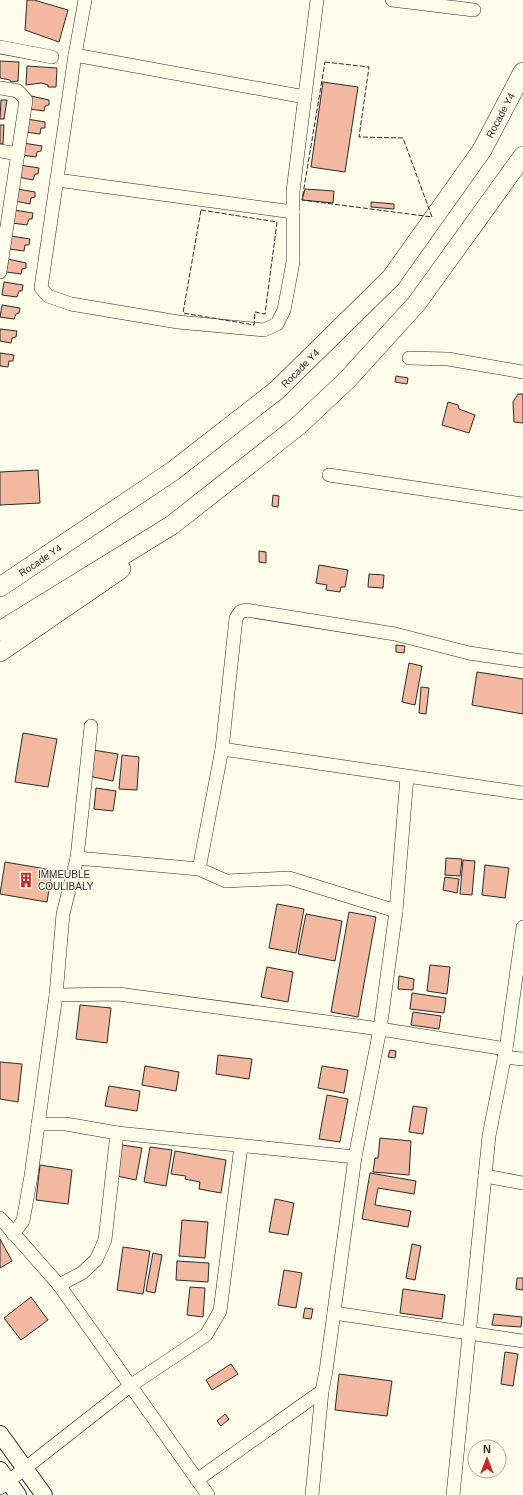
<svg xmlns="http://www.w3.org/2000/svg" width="523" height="1495" viewBox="0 0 523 1495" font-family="Helvetica,sans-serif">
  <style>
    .building { fill: #f2b8a0; stroke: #2b2b2b }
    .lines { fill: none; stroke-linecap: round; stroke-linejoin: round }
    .minor-casing { stroke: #2b2b2b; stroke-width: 14 }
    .major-casing { stroke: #2b2b2b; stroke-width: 18 }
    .highway-casing { stroke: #2b2b2b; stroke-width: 20 }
    .minor { stroke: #fdfbea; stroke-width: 13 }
    .major { stroke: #fdfbea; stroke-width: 16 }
    .highway { stroke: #fdfbea; stroke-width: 19 }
    .fence { stroke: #2b2b2b; stroke-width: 1; stroke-dasharray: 5 2; stroke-linecap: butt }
    .labels { text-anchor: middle; stroke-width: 3; stroke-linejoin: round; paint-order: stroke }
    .street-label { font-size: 10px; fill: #2b2b2b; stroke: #fdfbea }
    .poi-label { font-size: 10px; fill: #2b2b2b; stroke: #fdfbea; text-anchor: start }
  </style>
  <rect width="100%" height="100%" fill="#fdfbea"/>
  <!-- building -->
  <g class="building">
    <polygon points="27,0 34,0 68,10 59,42 25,30"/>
    <polygon points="0,61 19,62 18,81 11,82 10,80 0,78"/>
    <polygon points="27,66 57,68 56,87 48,87 48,85 41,83 26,85"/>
    <polygon points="323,82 358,87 345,172 311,167"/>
    <polygon points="31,96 49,100 49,105 45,106 44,111 29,109"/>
    <polygon points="1,100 7,100 4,119 0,119"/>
    <polygon points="27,119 45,122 45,128 41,128 40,134 25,132"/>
    <polygon points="0,125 4,125 3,144 0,144"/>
    <polygon points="23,143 42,146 41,151 37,152 36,157 21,155"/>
    <polygon points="20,165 39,168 38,174 35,174 33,180 18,177"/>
    <polygon points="17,189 35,192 35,197 31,198 30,204 15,201"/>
    <polygon points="305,189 334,191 333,203 302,200"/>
    <polygon points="371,202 394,204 394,209 371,207"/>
    <polygon points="14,210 33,213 32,219 29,219 27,225 12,223"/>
    <polygon points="11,236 30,239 29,245 25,245 24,251 9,249"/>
    <polygon points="8,259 26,263 26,268 22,269 21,274 6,272"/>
    <polygon points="4,282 23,285 22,291 19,291 17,297 2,295"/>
    <polygon points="2,305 20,308 19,313 16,314 14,319 0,317"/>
    <polygon points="0,329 17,331 16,337 12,338 11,343 0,341"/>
    <polygon points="0,353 14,355 13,361 9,361 8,367 0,366"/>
    <polygon points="396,376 408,378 407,384 395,382"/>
    <polygon points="518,394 523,394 523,423 514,422 513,402"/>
    <polygon points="448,402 458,405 459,409 475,415 469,433 442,425"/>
    <polygon points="38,470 40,503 0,505 0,472"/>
    <polygon points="273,495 279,496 278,507 272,506"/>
    <polygon points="259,551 266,552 266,563 259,562"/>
    <polygon points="319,565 348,570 345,587 341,587 340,592 326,590 327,585 316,583"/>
    <polygon points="369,574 384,575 383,588 368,587"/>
    <polygon points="396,645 405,646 404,653 396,652"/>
    <polygon points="409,663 422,666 415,705 402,702"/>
    <polygon points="477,672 523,679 523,714 472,705"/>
    <polygon points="421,687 429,688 426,714 419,713"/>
    <polygon points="23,733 57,739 48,787 15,782"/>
    <polygon points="93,750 118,754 113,781 88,776"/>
    <polygon points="122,755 139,757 137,790 119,789"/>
    <polygon points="96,788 116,791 113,811 94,809"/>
    <polygon points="446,858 462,859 460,876 445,875"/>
    <polygon points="463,860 475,861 472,895 460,894"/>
    <polygon points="5,862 52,870 47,902 0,894"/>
    <polygon points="485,865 509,868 505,898 482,895"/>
    <polygon points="445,877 459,879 457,893 443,890"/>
    <polygon points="277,904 304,909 296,953 269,948"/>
    <polygon points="349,912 376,917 358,1017 331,1012"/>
    <polygon points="306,914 342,921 335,961 298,954"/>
    <polygon points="430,965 450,967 447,994 427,991"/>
    <polygon points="267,967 293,972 288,1002 261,997"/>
    <polygon points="399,976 414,979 413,990 398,989"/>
    <polygon points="412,993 446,998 444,1013 410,1009"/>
    <polygon points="80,1005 111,1008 107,1043 76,1039"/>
    <polygon points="413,1012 441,1016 439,1029 411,1025"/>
    <polygon points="390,1050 396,1051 395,1058 388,1057"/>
    <polygon points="218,1055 252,1059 249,1079 216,1074"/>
    <polygon points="0,1062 22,1064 18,1102 0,1099"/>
    <polygon points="145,1066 179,1072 176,1091 142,1085"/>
    <polygon points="322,1066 348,1070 344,1093 318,1088"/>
    <polygon points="109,1086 140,1091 137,1111 105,1106"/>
    <polygon points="327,1095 348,1099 340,1142 319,1139"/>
    <polygon points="413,1106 427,1108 423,1134 409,1132"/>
    <polygon points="380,1138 411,1141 409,1175 373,1172 375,1158 378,1158"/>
    <polygon points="122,1145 142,1148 136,1180 117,1176"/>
    <polygon points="150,1147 172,1150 166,1186 144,1182"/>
    <polygon points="175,1151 226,1160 221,1193 199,1189 200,1182 185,1179 186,1176 171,1174"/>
    <polygon points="40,1165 72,1170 68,1204 36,1200"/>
    <polygon points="370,1173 416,1181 414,1194 378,1188 375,1205 411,1211 408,1227 362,1219"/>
    <polygon points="275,1199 294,1203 288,1235 269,1232"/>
    <polygon points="182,1220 208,1222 205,1258 179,1256"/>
    <polygon points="0,1239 12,1261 0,1268"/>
    <polygon points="412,1244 421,1246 415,1280 406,1278"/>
    <polygon points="123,1247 150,1251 143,1294 117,1290"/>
    <polygon points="153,1253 162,1255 155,1293 146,1291"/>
    <polygon points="177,1261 209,1263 208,1282 176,1280"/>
    <polygon points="284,1270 302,1273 296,1308 278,1305"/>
    <polygon points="517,1278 523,1278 523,1290 516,1289"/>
    <polygon points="190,1287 205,1288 203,1317 187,1315"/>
    <polygon points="403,1289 445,1295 442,1319 400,1313"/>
    <polygon points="31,1297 48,1320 21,1340 4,1318"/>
    <polygon points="305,1308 313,1309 311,1319 303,1318"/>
    <polygon points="494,1314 522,1317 521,1327 492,1325"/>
    <polygon points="505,1352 518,1354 513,1386 501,1384"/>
    <polygon points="231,1364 238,1374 212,1390 206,1380"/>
    <polygon points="339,1374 392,1381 387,1416 335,1410"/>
    <polygon points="225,1414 229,1419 221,1426 217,1421"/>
  </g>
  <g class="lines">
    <!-- minor casing -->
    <g class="minor-casing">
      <g id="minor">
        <polyline points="85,0 75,55 41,288 48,296 71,304 178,322 264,330 277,324 284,310 293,262 293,191 317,0"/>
        <polyline points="392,0 474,10"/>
        <polyline points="0,47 52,57"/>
        <polyline points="75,55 305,97"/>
        <polyline points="0,88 18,91 26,100 0,272"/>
        <polyline points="0,151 18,154"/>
        <polyline points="57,180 293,212"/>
        <polyline points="409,358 448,359 523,372"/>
        <polyline points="329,475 523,504"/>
        <polyline points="523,661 469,653 395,634 246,610 240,612 236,618 222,749 523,793"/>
        <polyline points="77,858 199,869 226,881 289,878 396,911"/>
        <polyline points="199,869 222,749"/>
        <polyline points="56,995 118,994 380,1029 506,1049"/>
        <polyline points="504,1057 523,1059"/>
        <polyline points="38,1124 66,1124 117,1133 355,1157"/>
        <polyline points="485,1176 523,1183"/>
        <polyline points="0,1218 59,1285 208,1495"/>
        <polyline points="13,1234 23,1221 31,1176 56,995 63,914 77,858 91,726"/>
        <polyline points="59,1285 82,1273 96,1260 105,1240 117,1133"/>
        <polyline points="334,1313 523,1341"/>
        <polyline points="197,1480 322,1391"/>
        <polyline points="0,1488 130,1386 206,1335 220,1311 241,1146"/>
        <polyline points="312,1495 322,1391 326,1371 355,1157 380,1029 396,911 407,777"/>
        <polyline points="453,1495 489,1136 506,1049 523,927"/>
      </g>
    </g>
    <!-- major casing -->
    <g class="major-casing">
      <g id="major">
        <polyline points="0,1434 44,1495"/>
        <polyline points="0,1470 18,1495"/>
      </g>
    </g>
    <!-- highway casing -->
    <g class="highway-casing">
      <g id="highway">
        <polyline points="0,587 173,471 277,390 391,278 482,150 523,72"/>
        <polyline points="0,631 172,525 298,426 347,380 417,303 523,156"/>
        <polyline points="0,652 121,569"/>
      </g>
    </g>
    <!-- minor -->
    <use href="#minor" class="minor"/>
    <!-- major -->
    <use href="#major" class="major"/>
    <!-- highway -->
    <use href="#highway" class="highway"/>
    <!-- fence -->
    <g class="fence">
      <polygon points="325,62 369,67 359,137 403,138 432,217 302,200"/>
      <polygon points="201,210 277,222 265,314 255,312 254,325 183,313"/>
    </g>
  </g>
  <!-- icons -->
  <defs>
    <g id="building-bare" transform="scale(1.2)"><path d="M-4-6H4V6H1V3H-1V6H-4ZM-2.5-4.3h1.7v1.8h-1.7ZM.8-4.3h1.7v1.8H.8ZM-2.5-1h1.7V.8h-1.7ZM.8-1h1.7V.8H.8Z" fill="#c62828" stroke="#fdfbea" stroke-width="2.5" paint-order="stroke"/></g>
  </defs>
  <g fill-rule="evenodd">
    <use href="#building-bare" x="26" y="880"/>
  </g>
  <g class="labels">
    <!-- street labels -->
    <g class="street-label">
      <text transform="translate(500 115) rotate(-62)" y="4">Rocade Y4</text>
      <text transform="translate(300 368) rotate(-45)" y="4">Rocade Y4</text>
      <text transform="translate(40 560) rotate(-34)" y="4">Rocade Y4</text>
    </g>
    <!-- poi labels -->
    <g class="poi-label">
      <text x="38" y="878">IMMEUBLE<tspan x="38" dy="12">COULIBALY</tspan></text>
    </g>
  </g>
  <!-- north arrow -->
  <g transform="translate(487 1459)"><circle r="19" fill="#fdfbea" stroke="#a9a89e"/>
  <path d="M0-3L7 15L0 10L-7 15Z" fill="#c62828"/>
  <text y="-6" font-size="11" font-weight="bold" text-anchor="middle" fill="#2b2b2b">N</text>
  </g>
</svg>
